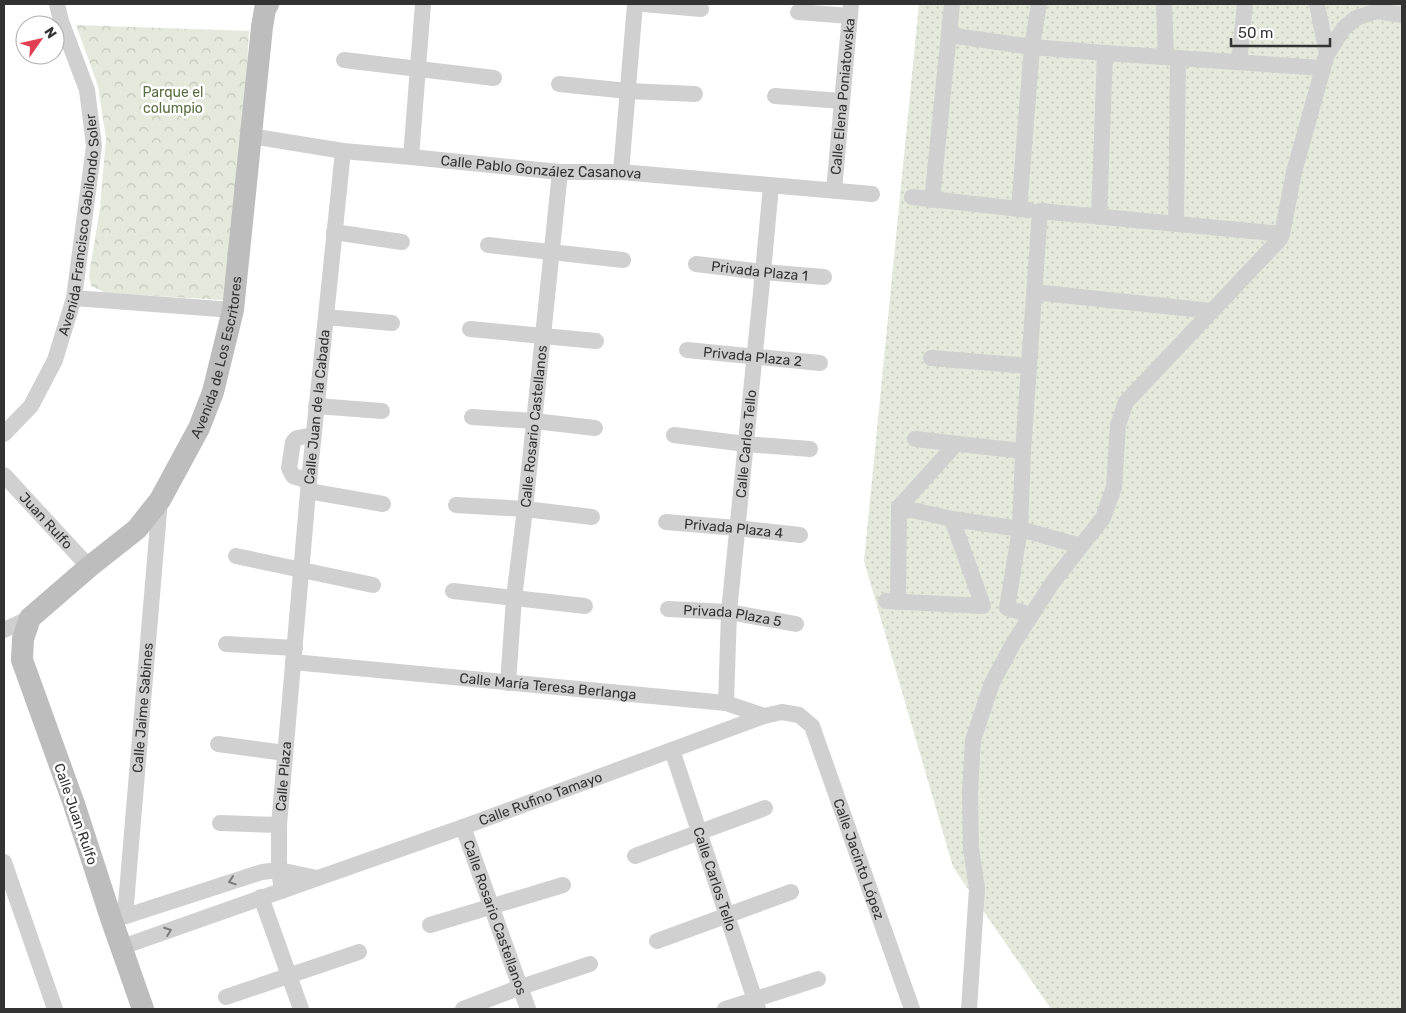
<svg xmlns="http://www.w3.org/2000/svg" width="1406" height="1013" viewBox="0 0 1406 1013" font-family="Rubik,sans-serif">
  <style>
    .grass { fill: url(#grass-dots) }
    .forest { fill: url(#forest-crowns) }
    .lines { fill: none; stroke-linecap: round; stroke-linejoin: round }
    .minor { stroke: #d0d0d0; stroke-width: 16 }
    .secondary { stroke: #bdbdbd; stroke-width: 22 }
    .oneway { stroke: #7a7a7a }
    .labels { text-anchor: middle; stroke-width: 5; stroke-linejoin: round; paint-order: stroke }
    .park-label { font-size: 14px; fill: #596e40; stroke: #fff }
    .street-label { font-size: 14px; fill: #333; stroke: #fff }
  </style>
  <defs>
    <pattern id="grass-dots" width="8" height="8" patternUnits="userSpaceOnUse" patternTransform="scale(1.25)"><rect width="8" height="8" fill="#e4e9dc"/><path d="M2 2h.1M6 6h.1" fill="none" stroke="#c4c8bd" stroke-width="1.8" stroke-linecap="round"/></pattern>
    <pattern id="forest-crowns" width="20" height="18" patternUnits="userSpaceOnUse" patternTransform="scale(1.25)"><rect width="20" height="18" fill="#e4e9dc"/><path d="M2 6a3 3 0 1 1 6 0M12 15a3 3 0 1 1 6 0" fill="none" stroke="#c4c8bd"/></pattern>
  </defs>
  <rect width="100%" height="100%" fill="#fff"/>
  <!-- grass -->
  <polygon class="grass" points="919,4 1402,4 1402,1009 1051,1009 953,867 864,561"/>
  <!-- forest -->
  <polygon class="forest" points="76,25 249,31 242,157 223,300 106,293 91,286 89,275 100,208 106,138 98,86"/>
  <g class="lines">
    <!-- minor -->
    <g class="minor">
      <polyline points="643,4 701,9"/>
      <polyline points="1164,4 1166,57"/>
      <polyline points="1317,4 1327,54"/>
      <polyline points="798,12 850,16"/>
      <polyline points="949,35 1032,47 1105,53"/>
      <polyline points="344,60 494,78"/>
      <polyline points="1239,62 1245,4"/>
      <polyline points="559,84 628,91 695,94"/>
      <polyline points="775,96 842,101"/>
      <path id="s1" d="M251,136L343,151L411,157L560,172H621L872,194"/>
      <polyline points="411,157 423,4"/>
      <polyline points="621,172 635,4"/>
      <path id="s2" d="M834,190L851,4"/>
      <polyline points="912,197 1029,210"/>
      <polyline points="932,200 952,4"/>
      <polyline points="1019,209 1032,47 1039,4"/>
      <polyline points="1099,217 1105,53 1322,68"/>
      <polyline points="1176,224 1178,58"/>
      <polyline points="334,232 402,242"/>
      <polyline points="488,245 623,260"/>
      <path id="s3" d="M696,264L763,272L824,277"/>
      <polyline points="1034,292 1211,311"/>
      <polyline points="74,298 233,310"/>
      <polyline points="326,317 392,323"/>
      <polyline points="470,329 596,341"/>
      <path id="s4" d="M687,350L820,363"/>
      <polyline points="931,358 1029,366"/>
      <polyline points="316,406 382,411"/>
      <polyline points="472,417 534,421 595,428"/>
      <path id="s5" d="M4,434L31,406L55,360L74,298L94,146L87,90L61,21L57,4"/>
      <polyline points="674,435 746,444 810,449"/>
      <polyline points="915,439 1023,451"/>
      <polyline points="956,444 899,507 952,519 1020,529 1081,546"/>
      <path id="s6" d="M4,475L89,567"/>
      <polyline points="309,481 293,476 289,468 293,442 297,438 313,435"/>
      <polyline points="308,491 383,504"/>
      <polyline points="456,505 525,509 592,517"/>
      <path id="s7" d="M666,522L737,528L800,535"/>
      <polyline points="236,556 373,585"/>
      <polyline points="453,591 585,606"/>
      <polyline points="886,601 983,606 952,519"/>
      <polyline points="898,602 899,507"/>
      <path id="s8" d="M668,609L729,612L796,624"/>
      <polyline points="1031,615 1007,608 1020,529 1023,451 1040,211 1282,234"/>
      <polyline points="4,630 30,618"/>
      <polyline points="226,644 295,648"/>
      <path id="s9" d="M293,662L726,703L764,716L782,712L799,715L812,726L912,1009"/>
      <path id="s10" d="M508,683L514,598L525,509L560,172"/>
      <path id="s11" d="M726,703L729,612L763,272L771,186"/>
      <polyline points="218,744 285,753"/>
      <path id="s12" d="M672,750L758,1009"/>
      <polyline points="220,823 279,825"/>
      <path id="s13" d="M463,827L528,1009"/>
      <polyline points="635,856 765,808"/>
      <polyline points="4,862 55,1009"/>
      <path id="s14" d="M282,891L279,870V825L309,481L343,151"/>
      <polyline points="261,897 301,1009"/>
      <path id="s15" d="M125,916L160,500"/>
      <polyline points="117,919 262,872 279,870 317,878"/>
      <polyline points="430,925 563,885"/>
      <polyline points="657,941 791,892"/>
      <path id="s16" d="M122,947L463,827L764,716"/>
      <polyline points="226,997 359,952"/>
      <polyline points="463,1009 521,987 590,964"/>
      <polyline points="725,1009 818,979"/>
      <polyline points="969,1009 977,888 971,849 970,791 973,740 992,683 1014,642 1053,582 1103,518 1114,487 1118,425 1126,402 1280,239 1282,234 1294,172 1327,54 1344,28 1356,18 1377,11 1402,15"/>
    </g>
    <!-- secondary -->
    <path class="secondary" id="s17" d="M143,1009L112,921L74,804L22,660L23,639L30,618L89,567L137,529L160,500L199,428L213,392L233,310L262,27L265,9L268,4"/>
  </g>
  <!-- one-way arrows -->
  <defs><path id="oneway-chevron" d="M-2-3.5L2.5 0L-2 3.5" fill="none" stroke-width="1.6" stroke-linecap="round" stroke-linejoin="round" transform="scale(1.25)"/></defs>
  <g class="oneway">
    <use href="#oneway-chevron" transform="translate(232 881) rotate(162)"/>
    <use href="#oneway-chevron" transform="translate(168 931) rotate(-20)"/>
  </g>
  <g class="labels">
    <!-- park labels -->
    <g class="park-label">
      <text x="173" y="97">Parque el<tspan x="173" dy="16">columpio</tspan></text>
    </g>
    <!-- street labels -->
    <g class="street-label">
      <text dy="5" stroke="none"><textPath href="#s2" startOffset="94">Calle Elena Poniatowska</textPath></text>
      <text dy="5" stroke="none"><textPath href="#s1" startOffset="292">Calle Pablo González Casanova</textPath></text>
      <text dy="5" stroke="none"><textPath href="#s5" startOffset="229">Avenida Francisco Gabilondo Soler</textPath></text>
      <text dy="5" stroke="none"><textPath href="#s3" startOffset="64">Privada Plaza 1</textPath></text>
      <text dy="5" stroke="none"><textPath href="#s4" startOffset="66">Privada Plaza 2</textPath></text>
      <text dy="5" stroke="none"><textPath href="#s17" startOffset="744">Avenida de Los Escritores</textPath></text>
      <text dy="5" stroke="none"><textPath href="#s14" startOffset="486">Calle Juan de la Cabada</textPath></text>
      <text dy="5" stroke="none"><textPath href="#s10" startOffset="258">Calle Rosario Castellanos</textPath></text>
      <text dy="5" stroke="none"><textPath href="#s11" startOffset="260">Calle Carlos Tello</textPath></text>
      <text dy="5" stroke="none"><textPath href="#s6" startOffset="62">Juan Rulfo</textPath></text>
      <text dy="5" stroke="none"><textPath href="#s7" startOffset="68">Privada Plaza 4</textPath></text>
      <text dy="5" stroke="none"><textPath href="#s8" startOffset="65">Privada Plaza 5</textPath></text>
      <text dy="5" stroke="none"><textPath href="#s9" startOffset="256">Calle María Teresa Berlanga</textPath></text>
      <text dy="5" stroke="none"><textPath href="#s15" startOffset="209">Calle Jaime Sabines</textPath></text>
      <text dy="5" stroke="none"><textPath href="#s14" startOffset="115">Calle Plaza</textPath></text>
      <text dy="5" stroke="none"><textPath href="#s16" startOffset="444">Calle Rufino Tamayo</textPath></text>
      <text transform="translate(76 814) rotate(71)" y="5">Calle Juan Rulfo</text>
      <text dy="5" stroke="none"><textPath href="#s9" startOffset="669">Calle Jacinto López</textPath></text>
      <text dy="5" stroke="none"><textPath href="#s12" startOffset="136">Calle Carlos Tello</textPath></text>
      <text dy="5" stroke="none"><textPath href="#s13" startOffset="96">Calle Rosario Castellanos</textPath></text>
    </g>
  </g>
  <!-- border -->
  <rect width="1406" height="1013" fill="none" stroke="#333333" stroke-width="10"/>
  <!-- north arrow -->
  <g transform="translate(40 40) rotate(56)"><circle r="24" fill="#ffffff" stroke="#adadad"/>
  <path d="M0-4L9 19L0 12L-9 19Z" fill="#e13e55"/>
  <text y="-8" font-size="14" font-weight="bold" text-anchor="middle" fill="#333333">N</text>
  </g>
  <!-- scale -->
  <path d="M1231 38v8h99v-8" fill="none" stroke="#333333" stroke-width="2.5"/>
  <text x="1238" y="38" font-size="15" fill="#333333" stroke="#ffffff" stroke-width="4" paint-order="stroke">50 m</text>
</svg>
